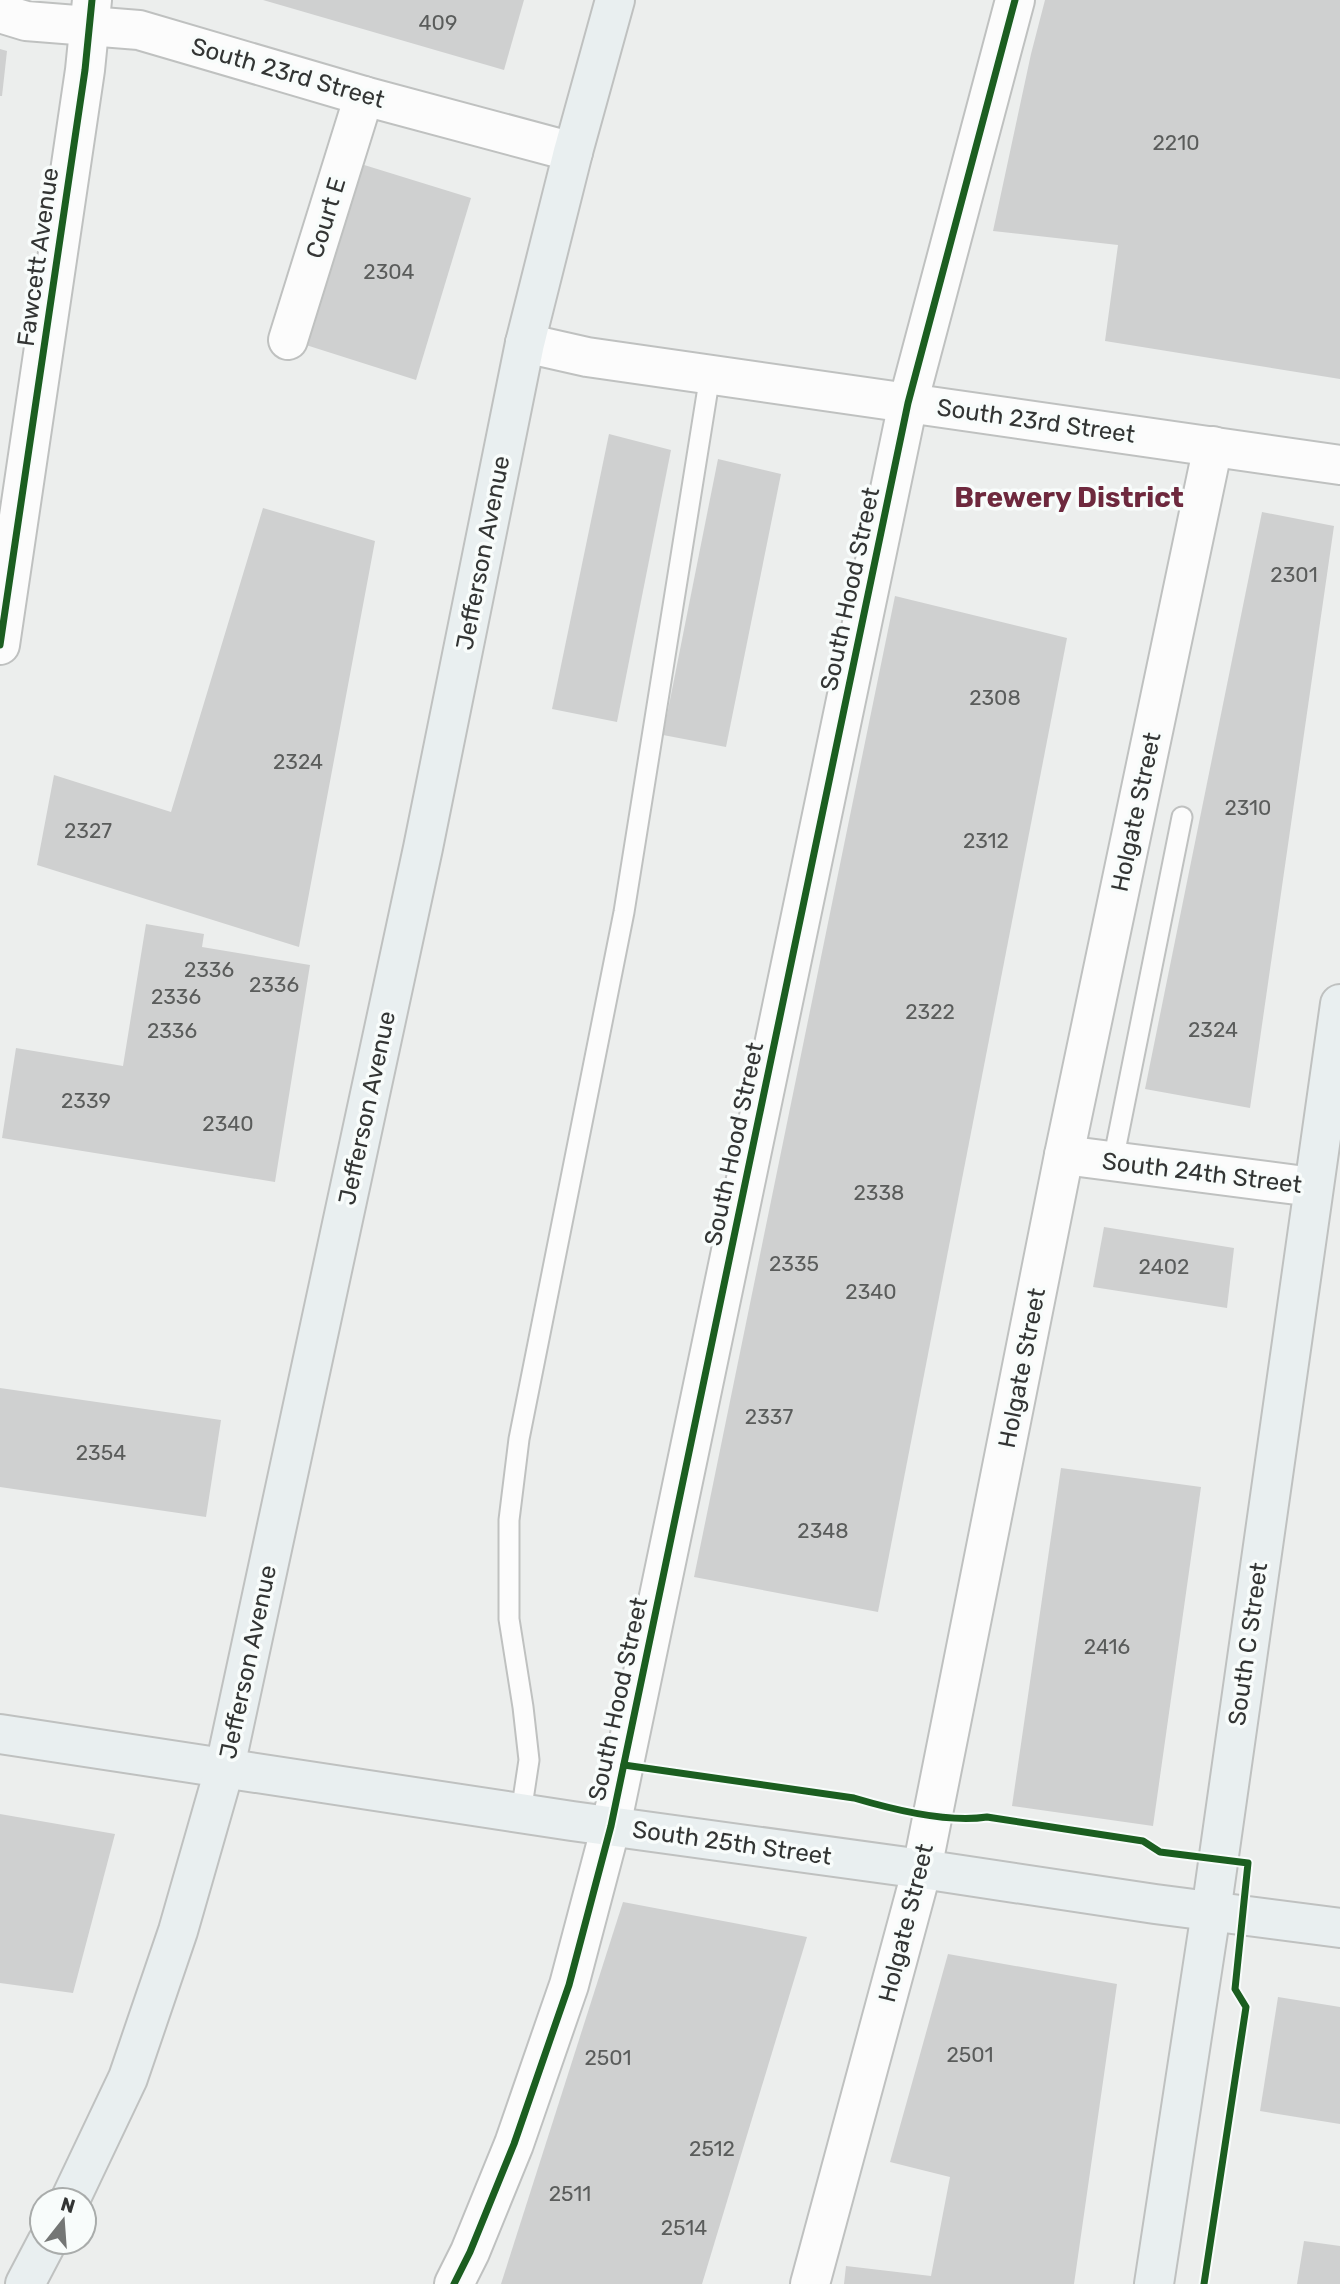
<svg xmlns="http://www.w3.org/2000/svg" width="1340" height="2284" viewBox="0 0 1340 2284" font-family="Rubik,sans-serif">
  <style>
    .building { fill: #cfd0d0 }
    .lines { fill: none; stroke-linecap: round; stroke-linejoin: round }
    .lane-casing { stroke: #bfc1c0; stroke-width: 23 }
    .street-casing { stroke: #bfc1c0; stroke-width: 42 }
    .secondary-casing { stroke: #bfc1c0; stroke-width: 42 }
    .lane { stroke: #fcfcfc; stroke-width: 19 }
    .street { stroke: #fcfcfc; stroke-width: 38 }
    .secondary { stroke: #e9eff0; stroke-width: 38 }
    .cycleway-casing { stroke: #f8fcfb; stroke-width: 11 }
    .cycleway { stroke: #1b5e20; stroke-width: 7 }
    .labels { text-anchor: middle; stroke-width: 7; stroke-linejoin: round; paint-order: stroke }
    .number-label { font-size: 21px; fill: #5a5c5b }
    .street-label { font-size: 24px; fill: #333534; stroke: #f8fcfb }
    .quarter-label { font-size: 28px; font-weight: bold; fill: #6e293e; stroke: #f8fcfb }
  </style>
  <rect width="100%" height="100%" fill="#eceeed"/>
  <!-- building -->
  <g class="building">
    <polygon points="263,0 524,0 504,70"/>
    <polygon points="1045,0 1340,0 1340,379 1105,341 1118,245 993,231 1031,54"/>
    <polygon points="0,49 7,51 2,96 0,96"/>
    <polygon points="361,164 471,198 416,380 306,345"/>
    <polygon points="609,434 671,450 617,722 552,709"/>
    <polygon points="718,459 781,474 726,747 663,735"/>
    <polygon points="263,508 375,541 299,947 37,865 54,775 171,812"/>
    <polygon points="1262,512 1334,526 1250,1108 1145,1089"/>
    <polygon points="895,596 1067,638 878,1612 694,1577"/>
    <polygon points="146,924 204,934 202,947 310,965 275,1182 2,1138 16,1048 123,1066"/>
    <polygon points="1104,1227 1234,1248 1227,1308 1093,1287"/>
    <polygon points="0,1388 221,1420 206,1517 0,1487"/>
    <polygon points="1061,1468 1201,1487 1153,1826 1012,1806"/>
    <polygon points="0,1814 115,1834 73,1993 0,1983"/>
    <polygon points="623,1902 807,1937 702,2284 501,2284"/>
    <polygon points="948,1954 1117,1984 1074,2284 844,2284 846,2266 931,2276 950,2177 890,2162"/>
    <polygon points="1278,1997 1340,2007 1340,2124 1260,2111"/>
    <polygon points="1304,2241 1340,2246 1340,2284 1297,2284"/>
  </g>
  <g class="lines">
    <!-- lane casing -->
    <g class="lane-casing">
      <g id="lane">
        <polyline points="1113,1161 1182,817"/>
        <polyline points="521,1813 529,1760 523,1707 509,1619 509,1520 519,1439 624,912 710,375"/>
      </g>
    </g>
    <!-- street casing -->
    <g class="street-casing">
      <g id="street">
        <polyline points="0,13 26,21 139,30 364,96 573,152"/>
        <polyline points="288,340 364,96"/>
        <polyline points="525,343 587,357 1340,465"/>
        <polyline points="0,645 85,70 92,0"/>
        <polyline points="1064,1155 1313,1187"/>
        <polyline points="454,2284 470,2252 514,2144 569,1985 611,1826 908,403 1015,0"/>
        <polyline points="810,2284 922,1869 1064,1155 1213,446"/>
      </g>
    </g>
    <!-- secondary casing -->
    <g class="secondary-casing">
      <g id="secondary">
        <polyline points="0,1734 572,1821 922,1869 1155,1904 1340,1928"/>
        <polyline points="70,2200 128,2078 178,1931 225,1767 423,848 525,343 573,152 615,0"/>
        <polyline points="25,2284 47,2242"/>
        <polyline points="1154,2284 1211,1912 1340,1004"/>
      </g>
    </g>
    <!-- lane -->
    <use href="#lane" class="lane"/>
    <!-- street -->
    <use href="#street" class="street"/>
    <!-- secondary -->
    <use href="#secondary" class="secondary"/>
    <!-- cycleway casing -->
    <g class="cycleway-casing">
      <g id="cycleway">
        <polyline points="0,645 85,70 92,0"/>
        <path d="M624,1765L854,1798C891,1809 949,1823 987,1817L1143,1841L1160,1852L1248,1863L1235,1989L1246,2007L1204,2284"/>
        <polyline points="454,2284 470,2252 514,2144 569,1985 611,1826 908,403 1015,0"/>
      </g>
    </g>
    <!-- cycleway -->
    <use href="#cycleway" class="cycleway"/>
  </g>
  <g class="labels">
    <!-- number labels -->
    <g class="number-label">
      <text x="438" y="30">409</text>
      <text x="1176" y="150">2210</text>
      <text x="389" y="279">2304</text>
      <text x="1294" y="582">2301</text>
      <text x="995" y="705">2308</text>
      <text x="298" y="769">2324</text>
      <text x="1248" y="815">2310</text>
      <text x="88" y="838">2327</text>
      <text x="986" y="848">2312</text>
      <text x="209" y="977">2336</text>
      <text x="274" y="992">2336</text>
      <text x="176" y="1004">2336</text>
      <text x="930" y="1019">2322</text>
      <text x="1213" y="1037">2324</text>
      <text x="172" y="1038">2336</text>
      <text x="86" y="1108">2339</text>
      <text x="228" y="1131">2340</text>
      <text x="879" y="1200">2338</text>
      <text x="794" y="1271">2335</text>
      <text x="1164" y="1274">2402</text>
      <text x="871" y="1299">2340</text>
      <text x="769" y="1424">2337</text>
      <text x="101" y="1460">2354</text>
      <text x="823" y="1538">2348</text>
      <text x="1107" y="1654">2416</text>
      <text x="970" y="2062">2501</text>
      <text x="608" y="2065">2501</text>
      <text x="712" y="2156">2512</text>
      <text x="570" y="2201">2511</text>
      <text x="684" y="2235">2514</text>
    </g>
    <!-- street labels -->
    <g class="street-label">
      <text transform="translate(288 73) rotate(16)" y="8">South 23rd Street</text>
      <text transform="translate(326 218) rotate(-73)" y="8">Court E</text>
      <text transform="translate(38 257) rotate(-82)" y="8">Fawcett Avenue</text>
      <text transform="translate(1036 421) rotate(8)" y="8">South 23rd Street</text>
      <text transform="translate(483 553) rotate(-79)" y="8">Jefferson Avenue</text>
      <text transform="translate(850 589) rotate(-78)" y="8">South Hood Street</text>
      <text transform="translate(1136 812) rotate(-78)" y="8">Holgate Street</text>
      <text transform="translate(367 1108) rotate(-78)" y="8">Jefferson Avenue</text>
      <text transform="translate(734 1144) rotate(-78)" y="8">South Hood Street</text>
      <text transform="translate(1202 1173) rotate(7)" y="8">South 24th Street</text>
      <text transform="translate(1022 1368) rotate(-79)" y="8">Holgate Street</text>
      <text transform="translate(1248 1644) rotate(-82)" y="8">South C Street</text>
      <text transform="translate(248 1662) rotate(-78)" y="8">Jefferson Avenue</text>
      <text transform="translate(618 1699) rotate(-78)" y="8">South Hood Street</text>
      <text transform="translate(732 1843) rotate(8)" y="8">South 25th Street</text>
      <text transform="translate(906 1923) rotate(-76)" y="8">Holgate Street</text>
    </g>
    <!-- quarter labels -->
    <g class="quarter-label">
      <text x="1069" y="507">Brewery District</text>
    </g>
  </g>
  <!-- north arrow -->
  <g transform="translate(63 2221) rotate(17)"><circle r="33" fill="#f8fcfb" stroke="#a9acab" stroke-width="2"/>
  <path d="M0-5L12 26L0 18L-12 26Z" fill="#747675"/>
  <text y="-10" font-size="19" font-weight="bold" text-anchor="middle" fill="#333534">N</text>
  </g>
</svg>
